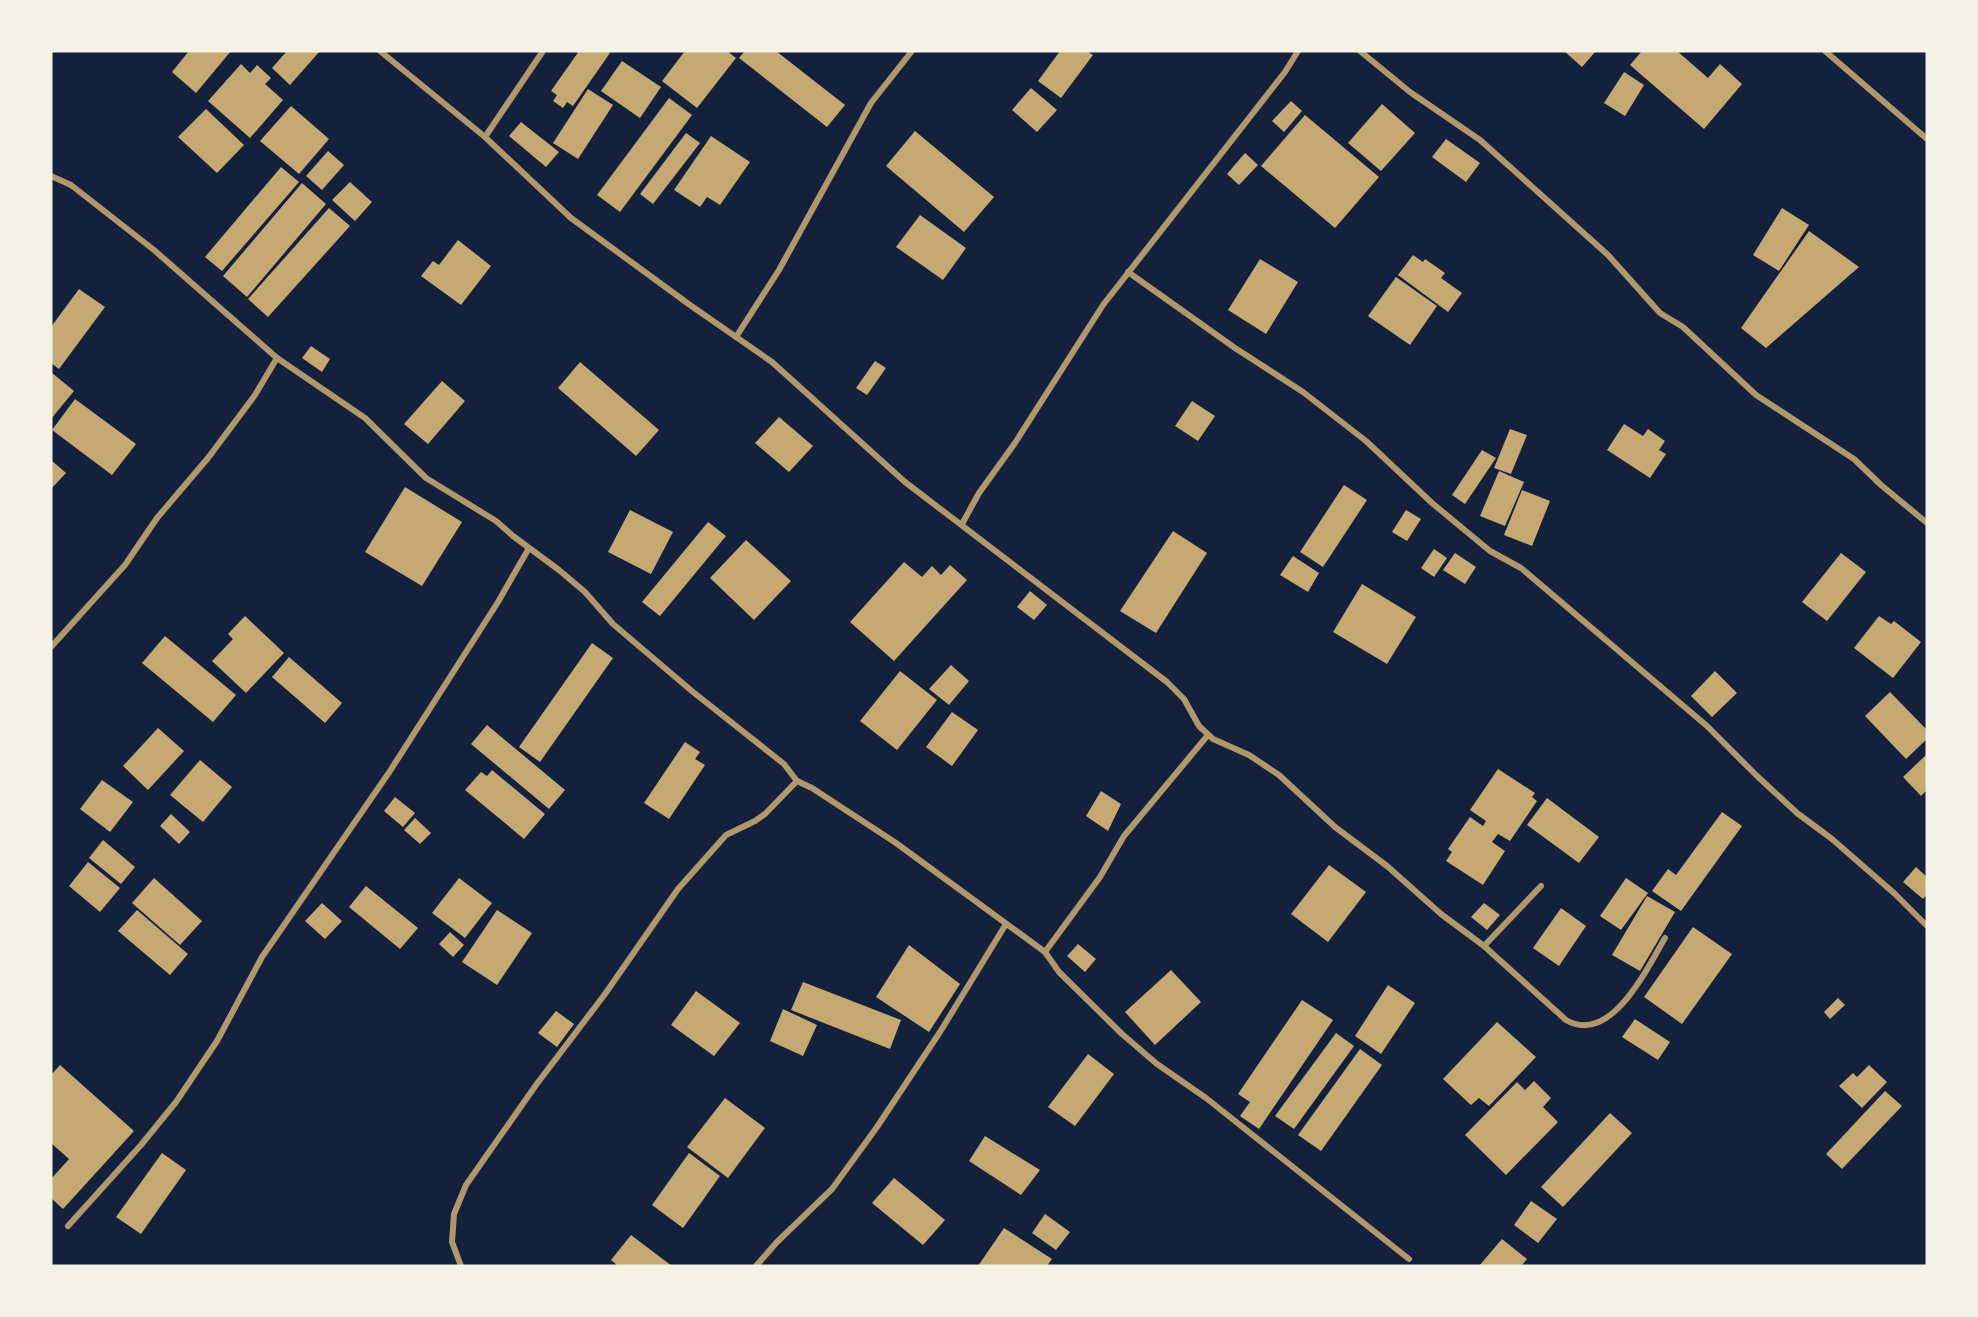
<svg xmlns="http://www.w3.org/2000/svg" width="1978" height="1317" viewBox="0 0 1978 1317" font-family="Figtree,sans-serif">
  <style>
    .building { fill: #c6a872 }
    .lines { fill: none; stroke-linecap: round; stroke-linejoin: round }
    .minor { stroke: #b1986c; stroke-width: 6 }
  </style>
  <rect width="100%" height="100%" fill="#14213d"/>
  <!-- building -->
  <g class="building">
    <polygon points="189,51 231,51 196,93 172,72"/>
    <polygon points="287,51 320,51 290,85 272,68"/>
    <polygon points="579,51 607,51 610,53 573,106 567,102 563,108 553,101 557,95 551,91"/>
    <polygon points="685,51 727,51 736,58 697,108 662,81"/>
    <polygon points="745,51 776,51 845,105 827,127 739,58"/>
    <polygon points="1060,51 1087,51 1093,55 1061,98 1038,81"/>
    <polygon points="1564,51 1596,51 1582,67"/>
    <polygon points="1642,51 1677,51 1708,78 1720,64 1742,84 1704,129 1630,65"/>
    <polygon points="622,61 661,87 640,118 601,91"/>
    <polygon points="241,64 250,73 257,65 271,78 265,84 283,100 250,138 208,101"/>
    <polygon points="1624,72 1644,85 1625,116 1604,103"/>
    <polygon points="1031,88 1057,110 1037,132 1012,110"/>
    <polygon points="588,89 613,105 578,159 553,143"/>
    <polygon points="669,98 692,115 620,212 597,195"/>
    <polygon points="1291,101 1302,111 1284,132 1272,121"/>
    <polygon points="1382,104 1415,133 1381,171 1348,143"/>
    <polygon points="291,106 329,139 299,174 260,141"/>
    <polygon points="206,109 244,145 217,173 178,137"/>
    <polygon points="1305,115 1379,177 1335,228 1261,166"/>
    <polygon points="521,122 559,152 546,167 509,136"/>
    <polygon points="915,131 994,197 964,232 886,166"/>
    <polygon points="686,133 700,143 653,204 640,194"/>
    <polygon points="711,136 750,162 720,205 707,197 700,207 674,190"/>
    <polygon points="1446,139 1480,163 1466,182 1432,157"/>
    <polygon points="328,151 344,165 322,190 306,176"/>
    <polygon points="1245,153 1258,165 1239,185 1227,174"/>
    <polygon points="281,167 299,182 222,271 205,257"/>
    <polygon points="350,182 372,202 355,221 332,200"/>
    <polygon points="302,183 326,204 247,297 223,276"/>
    <polygon points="329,208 350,226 268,317 248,299"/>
    <polygon points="1782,208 1809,225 1779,271 1753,255"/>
    <polygon points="920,215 966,248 943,280 896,247"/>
    <polygon points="1809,231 1859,267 1766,348 1741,328"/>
    <polygon points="458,240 491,266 461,305 421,276 433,261 439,265"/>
    <polygon points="1413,255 1423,262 1425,259 1445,273 1441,278 1462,293 1448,312 1398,275"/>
    <polygon points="1260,259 1298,282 1266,334 1228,310"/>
    <polygon points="1396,277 1437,306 1410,345 1368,316"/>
    <polygon points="79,289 105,307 59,369 51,363 51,327"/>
    <polygon points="311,346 330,359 322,372 302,358"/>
    <polygon points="875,361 886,368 867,395 856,388"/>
    <polygon points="580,362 659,430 636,456 558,388"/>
    <polygon points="51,372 74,391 51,419"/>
    <polygon points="442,381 465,401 428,444 404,424"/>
    <polygon points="75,399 136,444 112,475 52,430"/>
    <polygon points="1192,401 1215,416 1198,441 1175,426"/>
    <polygon points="779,417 813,446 789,472 755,443"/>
    <polygon points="1624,424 1643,436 1648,429 1665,441 1659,450 1666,454 1650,478 1607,450"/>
    <polygon points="1510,429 1527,435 1511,474 1494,468"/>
    <polygon points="1482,450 1496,458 1465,504 1452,495"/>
    <polygon points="51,460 66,473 51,489"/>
    <polygon points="1499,471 1524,482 1505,526 1480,516"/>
    <polygon points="1344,485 1367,500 1323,567 1300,552"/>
    <polygon points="405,487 462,522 422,586 365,552"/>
    <polygon points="1522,490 1550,501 1532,546 1504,535"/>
    <polygon points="630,510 673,532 651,574 608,552"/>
    <polygon points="1406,510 1421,519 1407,541 1392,532"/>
    <polygon points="708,522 726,536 660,616 642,602"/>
    <polygon points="1173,531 1207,553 1156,633 1120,611"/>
    <polygon points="746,540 791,581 754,620 710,578"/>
    <polygon points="1434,549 1447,558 1434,577 1421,568"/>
    <polygon points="1455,553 1476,567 1465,584 1443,570"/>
    <polygon points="1841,553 1866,572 1827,621 1802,602"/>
    <polygon points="1293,556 1319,573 1308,592 1280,575"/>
    <polygon points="904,562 922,577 932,566 941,575 950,565 967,580 894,661 850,622"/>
    <polygon points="1362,584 1416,617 1387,664 1333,632"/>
    <polygon points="1030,591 1047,605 1034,620 1017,607"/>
    <polygon points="245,616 284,653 246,693 212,661 233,639 228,634"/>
    <polygon points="1879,616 1891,624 1894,621 1921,642 1893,678 1854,648"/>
    <polygon points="165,636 236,695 213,722 142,663"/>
    <polygon points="592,643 613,658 540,762 519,747"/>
    <polygon points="289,657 342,703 325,723 272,677"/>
    <polygon points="951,665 969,681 949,705 929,689"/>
    <polygon points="900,671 937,700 897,750 860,721"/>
    <polygon points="1715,671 1737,693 1712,717 1691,696"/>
    <polygon points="1890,692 1927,730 1927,739 1906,759 1865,716"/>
    <polygon points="952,712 978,730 952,766 926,747"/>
    <polygon points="487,725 565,790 549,809 471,744"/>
    <polygon points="158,728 184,751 148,790 123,766"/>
    <polygon points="685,742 700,752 695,759 705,765 669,819 644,803"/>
    <polygon points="1927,754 1927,790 1921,796 1903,777"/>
    <polygon points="200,760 232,787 203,822 170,795"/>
    <polygon points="1498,769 1535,793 1532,797 1537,801 1510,841 1498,834 1492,842 1505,851 1483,885 1446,861 1452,852 1448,849 1470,817 1483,826 1486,821 1470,810"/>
    <polygon points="492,770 545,814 524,839 465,790 481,772 487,776"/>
    <polygon points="102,780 133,802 110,832 80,809"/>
    <polygon points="1101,791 1121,804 1108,831 1086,816"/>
    <polygon points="395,797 415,813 403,827 384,811"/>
    <polygon points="1547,798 1599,837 1579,863 1527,825"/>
    <polygon points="1722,812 1742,826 1681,911 1652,891 1668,869 1676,875"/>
    <polygon points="171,814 190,832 179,844 160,826"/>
    <polygon points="415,818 431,833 420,844 404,830"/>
    <polygon points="103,840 135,867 121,884 89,858"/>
    <polygon points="88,862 120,888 100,912 69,886"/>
    <polygon points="1329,865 1366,892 1328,942 1291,914"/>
    <polygon points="1916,867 1927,877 1927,894 1923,899 1903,882"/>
    <polygon points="154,878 202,921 180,945 132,903"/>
    <polygon points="459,878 492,903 465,938 432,913"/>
    <polygon points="1626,878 1648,893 1621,930 1600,916"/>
    <polygon points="366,886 418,928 400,949 349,907"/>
    <polygon points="1647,896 1675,912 1640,971 1612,955"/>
    <polygon points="322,903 342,921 325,939 305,921"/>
    <polygon points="1484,903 1500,915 1487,930 1471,917"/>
    <polygon points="1561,908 1586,926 1559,966 1533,948"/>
    <polygon points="137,910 188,954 170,975 118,931"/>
    <polygon points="497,910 532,933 497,985 462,962"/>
    <polygon points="1693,927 1732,954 1682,1024 1644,997"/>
    <polygon points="450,932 464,945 453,957 439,944"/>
    <polygon points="1078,944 1096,959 1085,972 1067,956"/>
    <polygon points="909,945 960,984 929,1032 876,997"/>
    <polygon points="1171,970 1201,1002 1155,1045 1125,1012"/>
    <polygon points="803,982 901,1020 890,1049 791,1010"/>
    <polygon points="1388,985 1415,1003 1381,1054 1355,1036"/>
    <polygon points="696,991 740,1023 714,1056 671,1025"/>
    <polygon points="1838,998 1845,1005 1830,1019 1824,1012"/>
    <polygon points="1302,1000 1333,1020 1259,1129 1240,1116 1250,1102 1238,1094"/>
    <polygon points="783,1009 817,1025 803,1056 770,1041"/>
    <polygon points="556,1011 574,1024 557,1047 538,1033"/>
    <polygon points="1635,1019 1670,1042 1658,1060 1622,1037"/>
    <polygon points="1497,1022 1536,1057 1489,1106 1479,1098 1471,1105 1443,1079"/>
    <polygon points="1336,1033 1354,1046 1294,1129 1275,1116"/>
    <polygon points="1360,1049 1382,1065 1321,1151 1298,1135"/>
    <polygon points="1088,1054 1114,1074 1075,1126 1048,1107"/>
    <polygon points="60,1065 134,1131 63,1209 51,1198 51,1179 69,1159 51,1143 51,1075"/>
    <polygon points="1869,1065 1887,1082 1862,1108 1839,1086 1853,1073 1857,1077"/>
    <polygon points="1534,1081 1551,1098 1543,1107 1558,1122 1506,1175 1465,1135 1517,1082 1525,1090"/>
    <polygon points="1885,1091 1902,1106 1842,1169 1826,1154"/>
    <polygon points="725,1098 765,1128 728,1178 687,1147"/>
    <polygon points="1610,1113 1632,1133 1563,1207 1541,1187"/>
    <polygon points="985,1136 1040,1170 1021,1195 969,1161"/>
    <polygon points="162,1153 186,1170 141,1234 116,1217"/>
    <polygon points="689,1153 720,1176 683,1228 652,1205"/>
    <polygon points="894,1178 945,1220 923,1245 872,1203"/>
    <polygon points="1531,1201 1557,1219 1538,1243 1514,1225"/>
    <polygon points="1045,1214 1070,1232 1056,1250 1032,1233"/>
    <polygon points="1004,1228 1052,1259 1047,1266 978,1266"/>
    <polygon points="631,1235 672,1266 618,1266 611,1260"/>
    <polygon points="1502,1239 1527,1259 1521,1266 1479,1266"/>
  </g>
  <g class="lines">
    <!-- minor -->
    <g class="minor">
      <path d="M380,51L485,137L571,218L690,305L772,362L905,482L1167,682L1184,699L1199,726L1213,739L1249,755L1279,775L1335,827L1387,866L1441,914L1484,946L1566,1020C1611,1046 1647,968 1665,938"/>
      <polyline points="1360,51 1410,92 1480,140 1608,255 1660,313 1683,327 1756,395 1854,459 1881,485 1927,523"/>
      <polyline points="1825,51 1927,139"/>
      <polyline points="485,137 543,51"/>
      <polyline points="51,176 71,185 154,250 277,358 365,418 426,478 496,521 513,536 559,570 585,592 613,624 693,692 784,764 797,781 812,788 896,843 1045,952 1059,972 1122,1034 1157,1064 1206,1098 1409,1259"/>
      <polyline points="1128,272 1235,348 1303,392 1366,441 1432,503 1490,551 1521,568 1707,726 1757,776 1797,813 1832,839 1895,894 1927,926"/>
      <polyline points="736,337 779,270 871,103 912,51"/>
      <polyline points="962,524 979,493 1015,443 1103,305 1285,72 1298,51"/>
      <polyline points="51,647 125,565 157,518 208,458 255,395 277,358"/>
      <polyline points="1484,946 1541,886"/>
      <polyline points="1045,952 1100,877 1124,836 1208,735"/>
      <polyline points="68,1226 141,1145 176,1102 217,1041 262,957 390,771 498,602 529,548"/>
      <polyline points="461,1266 452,1242 454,1214 466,1185 536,1085 605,994 678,889 726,835 755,821 765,814 797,781"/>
      <polyline points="756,1266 777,1242 832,1189 877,1127 940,1032 1006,924"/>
    </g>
  </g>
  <!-- border -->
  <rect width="1978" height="1317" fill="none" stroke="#f6f1e7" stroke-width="105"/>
</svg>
